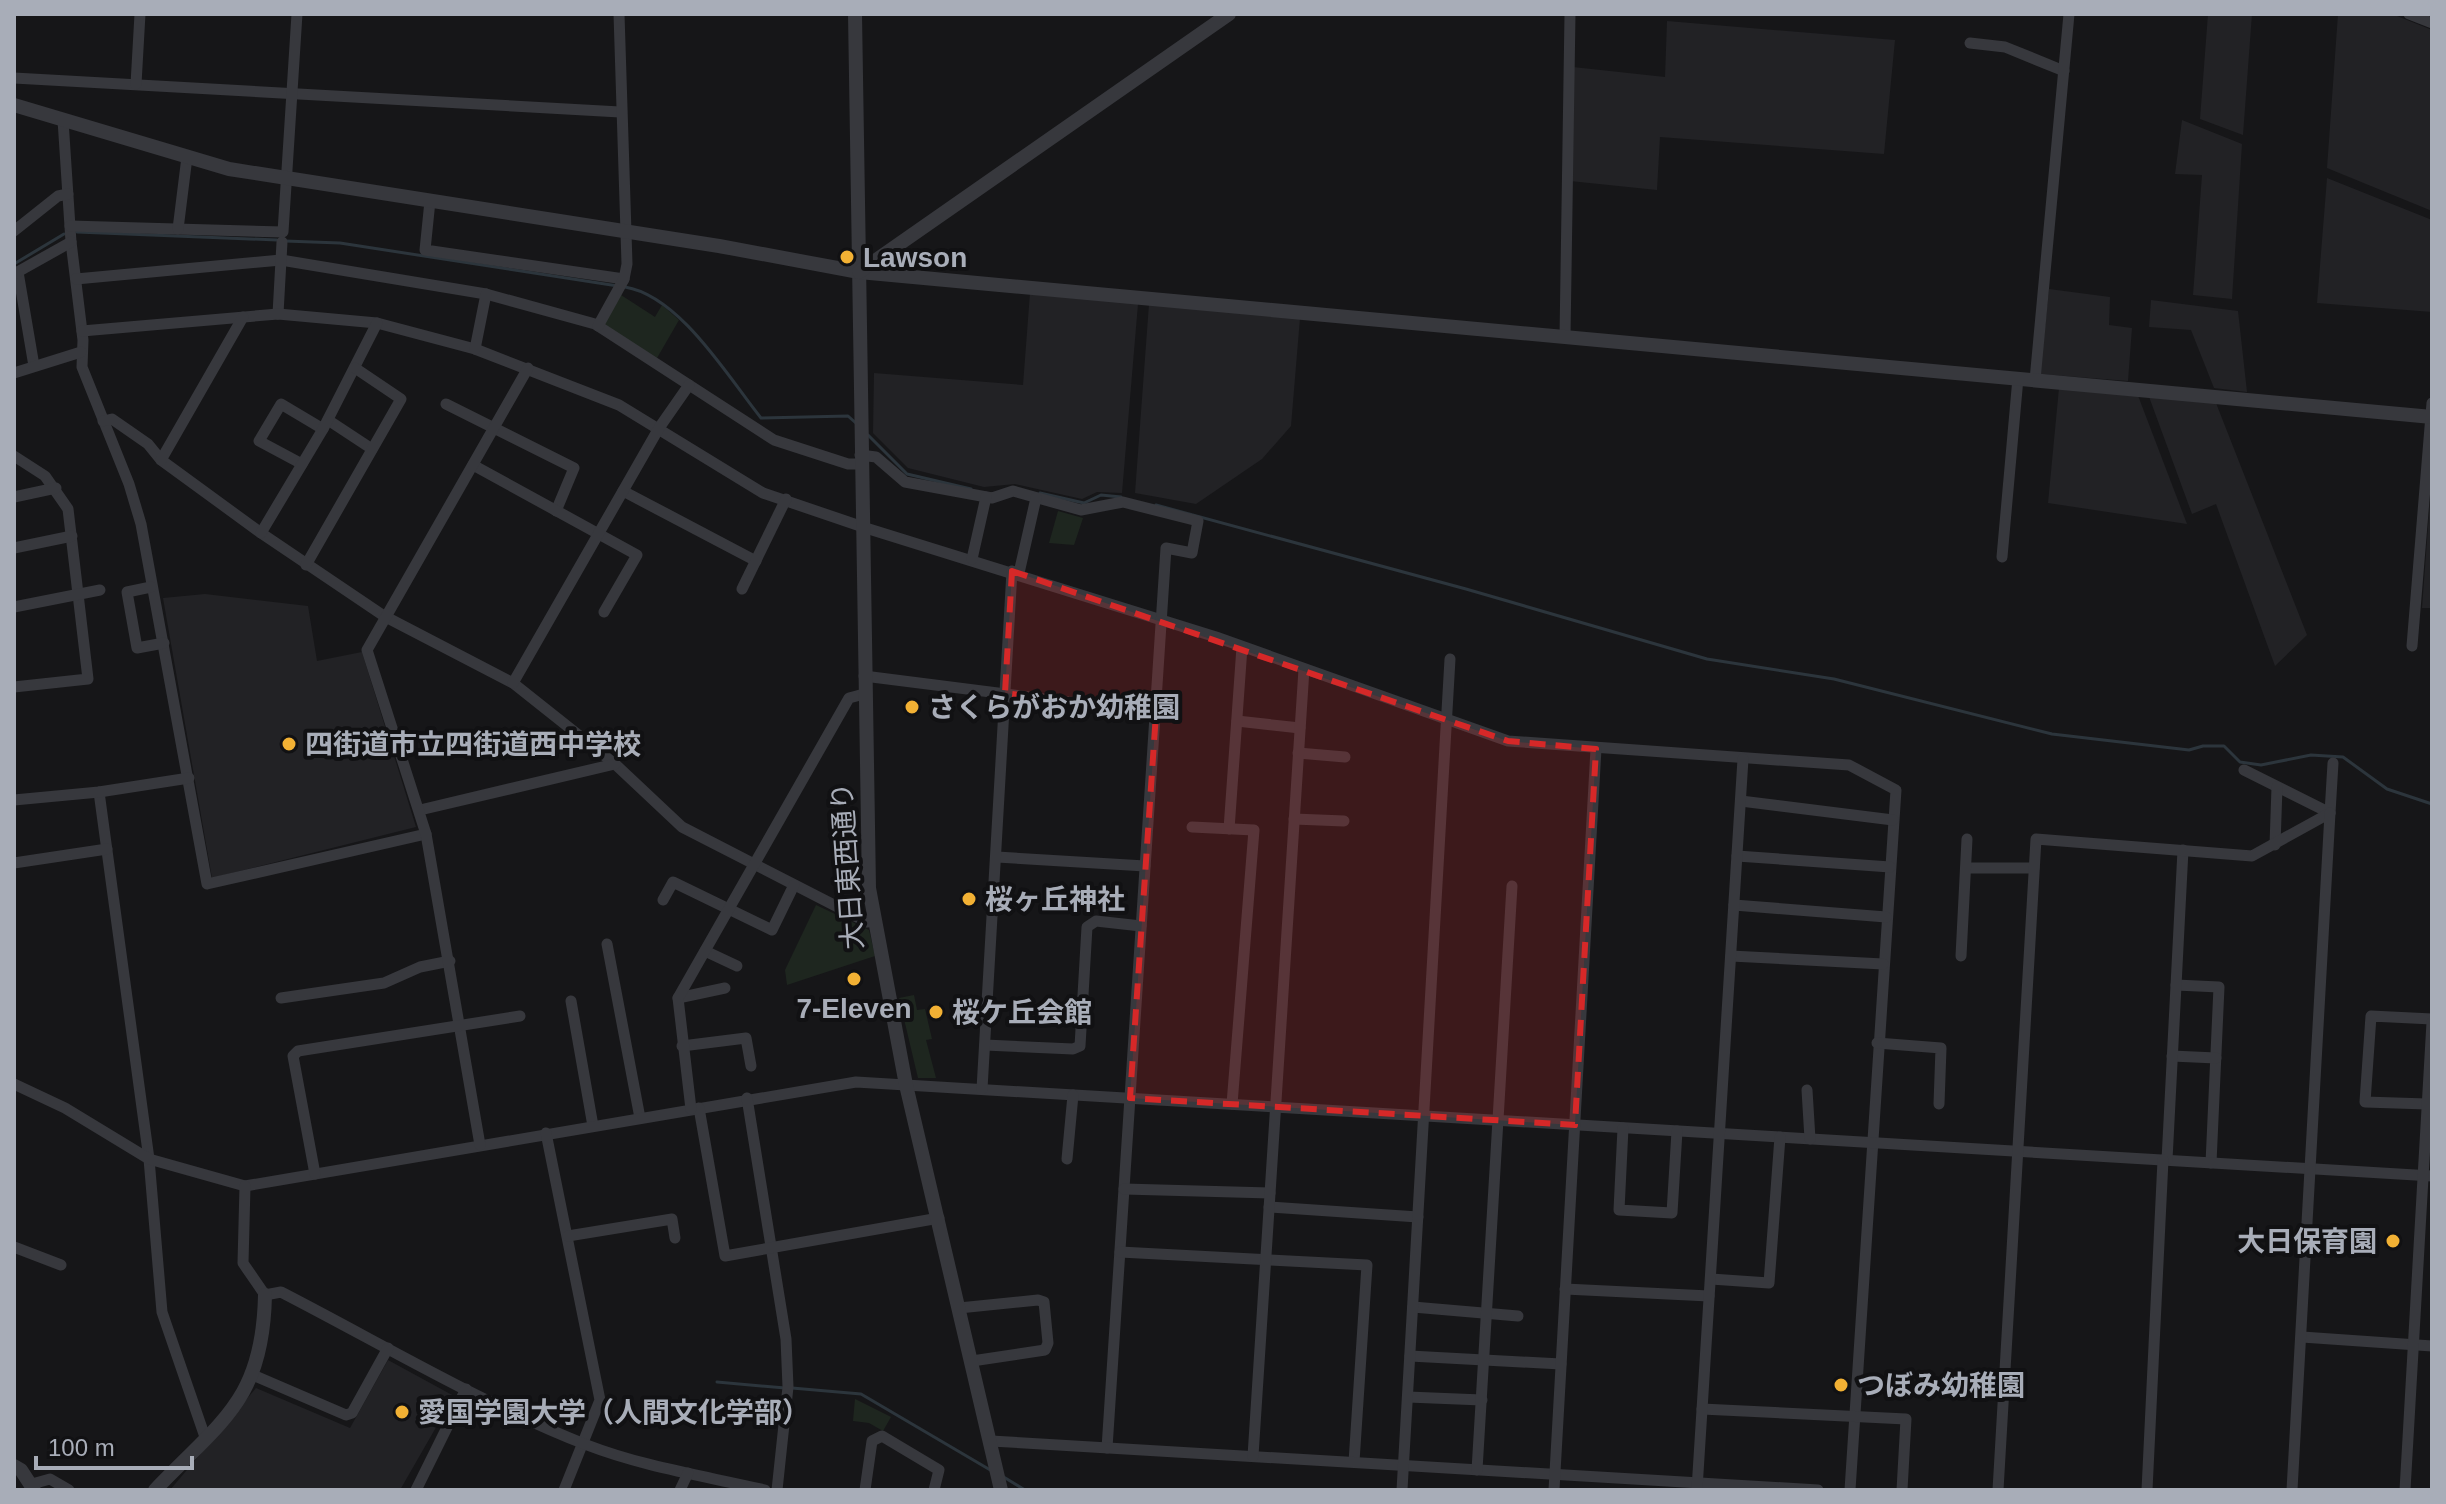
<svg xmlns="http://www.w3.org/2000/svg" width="2446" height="1504" viewBox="0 0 2446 1504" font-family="Arial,'Noto Sans JP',sans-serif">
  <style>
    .built { fill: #222225 }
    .green { fill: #1e261f }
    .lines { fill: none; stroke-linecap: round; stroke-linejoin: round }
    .stream { stroke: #2c353c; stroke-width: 3 }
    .minor { stroke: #37383d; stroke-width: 11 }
    .tertiary { stroke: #37383d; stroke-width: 14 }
    .marked { fill: #d62828; fill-opacity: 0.2; stroke: #d62828; stroke-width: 6; stroke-dasharray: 16 10; stroke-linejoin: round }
    .poi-dot { fill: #f2b134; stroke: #111113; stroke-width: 3 }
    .labels { text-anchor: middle; stroke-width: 8; stroke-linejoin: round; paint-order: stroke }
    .poi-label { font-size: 28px; font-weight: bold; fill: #a8adb8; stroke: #111113; text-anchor: start }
    .street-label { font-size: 28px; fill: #a8adb8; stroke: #111113 }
  </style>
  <rect width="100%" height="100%" fill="#161618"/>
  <!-- built -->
  <g class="built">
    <polygon points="2208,14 2252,14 2243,135 2200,119"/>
    <polygon points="2338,14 2392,14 2432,30 2432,211 2327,168"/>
    <polygon points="1667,21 1895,40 1884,154 1660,137 1657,190 1570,181 1573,67 1665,77"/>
    <polygon points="2182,120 2242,144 2232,299 2193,295 2202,175 2175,174"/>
    <polygon points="2327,178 2432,220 2432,312 2317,303"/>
    <polygon points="2049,289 2110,297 2109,325 2132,328 2128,381 2040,374"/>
    <polygon points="1030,293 1138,304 1122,493 1097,492 1082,499 1015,484 984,487 908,468 873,433 874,373 1023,385"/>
    <polygon points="2151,300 2238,311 2247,392 2214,388 2191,330 2149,327"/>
    <polygon points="1149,304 1300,318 1291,426 1262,459 1196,504 1135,493"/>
    <polygon points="2059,388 2137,393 2187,524 2048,503"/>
    <polygon points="2148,394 2216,403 2307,635 2275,666 2216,504 2192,514"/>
    <polygon points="2432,473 2432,608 2422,608"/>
    <polygon points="205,594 308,606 317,661 362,652 416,827 212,878 163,598"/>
    <polygon points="388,1360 454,1396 400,1490 170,1490 256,1388 350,1428"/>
  </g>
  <!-- green -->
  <g class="green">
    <polygon points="621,295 655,317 662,305 679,320 657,358 605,327 604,322"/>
    <polygon points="1058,511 1083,518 1074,545 1049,543"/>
    <polygon points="816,905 869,930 875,956 787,985 785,970"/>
    <polygon points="914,995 917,1010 925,1009 932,1039 926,1040 936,1078 918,1078 899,998"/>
    <polygon points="855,1399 891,1417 883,1431 869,1423 853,1421"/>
  </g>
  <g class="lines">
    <!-- stream -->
    <g class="stream">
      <polyline points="77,232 277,240"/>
      <polyline points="285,241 340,243 618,286"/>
      <polyline points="14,264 64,234"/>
      <path d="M625,287C680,296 728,377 761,418L848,416L857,424"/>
      <polyline points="868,435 907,474 971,489"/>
      <polyline points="1040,493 1084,503 1101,495 1121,497"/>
      <polyline points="1156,505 1466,589 1707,659 1834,679 2052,734 2189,750 2203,746 2224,746 2240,762 2261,765 2311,755 2343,757 2387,789 2432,804"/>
      <polyline points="717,1382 785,1388"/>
      <polyline points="792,1388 861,1394 992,1471"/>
      <polyline points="1002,1476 1025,1490"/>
    </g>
    <!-- minor -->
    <g class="minor">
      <polyline points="2409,14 2432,23"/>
      <polyline points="1970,43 2005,47 2064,71"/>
      <polyline points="14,78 620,112"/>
      <polyline points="136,84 140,14"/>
      <polyline points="63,120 71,242 83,340 82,367 129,484 141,524 207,884 426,834"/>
      <polyline points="430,201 425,250 624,279"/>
      <polyline points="70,226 283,232 297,14"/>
      <polyline points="178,229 187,157"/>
      <polyline points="14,231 58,196 68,194"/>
      <polyline points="18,272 34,366"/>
      <polyline points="14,274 71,242"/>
      <polyline points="76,279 281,260 486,294 595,324 774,440 848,464 860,464"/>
      <polyline points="278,314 282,242"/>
      <polyline points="598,326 624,279 627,264 619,14"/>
      <polyline points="82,331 278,314 377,323 475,349 619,405 763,493 869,529 1216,637 1508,741 1849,765 1896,790 1850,1490"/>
      <polyline points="1565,337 1570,14"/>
      <polyline points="475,349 486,294"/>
      <polyline points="14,373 81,352"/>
      <polyline points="2035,380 2069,14"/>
      <polyline points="446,404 574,468 556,511"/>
      <polyline points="328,420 372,449"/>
      <polyline points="103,421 112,419 148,444 161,460 261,533 384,616 513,683 615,764 682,827 867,922 873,921"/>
      <polyline points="860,455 876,457 905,482 992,498 1013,491 1081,510 1123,502 1198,521 1192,553 1166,548 1107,1448"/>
      <polyline points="14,456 45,476 68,509 88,679 14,687"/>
      <polyline points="161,460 243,317"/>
      <polyline points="302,464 259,441 281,404 323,429"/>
      <polyline points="473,465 637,555 604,612"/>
      <polyline points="623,491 756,561"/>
      <polyline points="14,497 56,488"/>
      <polyline points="261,533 323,429 377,323"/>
      <polyline points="14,548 72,536"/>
      <polyline points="2002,557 2018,378"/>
      <polyline points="972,559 986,497"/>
      <polyline points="306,565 401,399 355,368"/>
      <polyline points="1019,573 1036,498"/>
      <polyline points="151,587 127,592 137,648 164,643"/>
      <polyline points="742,589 786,499"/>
      <polyline points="14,607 100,590"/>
      <polyline points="2412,646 2432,403"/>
      <polyline points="864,676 1156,713"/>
      <polyline points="513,683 659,428 689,385"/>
      <polyline points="1237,721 1300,728"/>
      <polyline points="1298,753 1345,757"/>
      <polyline points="2244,770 2330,813 2333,763"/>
      <polyline points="99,792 149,1159 162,1312 205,1437"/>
      <polyline points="14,800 99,792 189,778"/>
      <polyline points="1741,801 1893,820"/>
      <polyline points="420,810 615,764"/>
      <polyline points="1294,819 1344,821"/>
      <polyline points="1192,827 1254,830 1232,1104"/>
      <polyline points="1229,829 1242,647"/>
      <polyline points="2275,845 2277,787"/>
      <polyline points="1737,856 1890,867"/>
      <polyline points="997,857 1145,866"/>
      <polyline points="14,863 107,849"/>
      <polyline points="1966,868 2034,868"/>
      <polyline points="663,900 673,882 772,930 794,885"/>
      <polyline points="1734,905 1886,917"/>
      <polyline points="607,944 640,1118"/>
      <polyline points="705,951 737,966"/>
      <polyline points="1731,956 1883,964"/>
      <polyline points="1961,956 1967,839"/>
      <polyline points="2176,985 2219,987 2211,1163"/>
      <polyline points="281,998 384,983 420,967 450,961"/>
      <polyline points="678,998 725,988"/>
      <polyline points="571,1001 593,1126"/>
      <polyline points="1877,1043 1941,1048 1939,1104"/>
      <polyline points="985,1045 1073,1049 1080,1046 1087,927 1096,921 1141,926"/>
      <polyline points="682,1046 746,1038 751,1066"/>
      <polyline points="2172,1056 2216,1058"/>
      <polyline points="14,1084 65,1108 149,1159 245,1186 856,1082 2432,1176"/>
      <polyline points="982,1089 1012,571"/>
      <polyline points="1807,1090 1810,1139"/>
      <polyline points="747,1098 786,1339 788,1387 777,1490"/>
      <polyline points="2427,1104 2365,1102 2371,1016 2432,1019"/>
      <polyline points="699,1108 725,1256 939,1218"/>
      <polyline points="691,1109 678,998 849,698 864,694"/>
      <polyline points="1623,1128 1619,1210 1672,1213 1677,1131"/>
      <polyline points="546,1133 600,1400 564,1490"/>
      <polyline points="480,1145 426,834 367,650 528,368"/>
      <polyline points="1067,1159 1073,1095"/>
      <polyline points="2167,1160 2183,850"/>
      <polyline points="315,1174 293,1056 298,1051 520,1016"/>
      <path d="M245,1186L243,1263L265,1295L281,1292C382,1344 482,1404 587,1445C644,1467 705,1476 765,1490"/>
      <polyline points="1124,1189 1270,1193"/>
      <polyline points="1269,1207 1418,1217"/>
      <polyline points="568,1236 672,1219 675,1238"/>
      <polyline points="14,1247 61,1265"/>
      <polyline points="1120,1252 1367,1265 1354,1462"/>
      <polyline points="1711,1279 1769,1283 1780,1137"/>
      <polyline points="1565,1289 1709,1296"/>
      <polyline points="1413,1307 1518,1316"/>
      <polyline points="959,1308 1038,1300 1044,1302 1048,1343 1045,1350 972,1361"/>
      <polyline points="2302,1337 2432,1346"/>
      <polyline points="1410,1356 1561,1364"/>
      <polyline points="253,1375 346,1415 352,1413 388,1348"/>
      <polyline points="1408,1397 1482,1400"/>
      <polyline points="1702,1409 1906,1419 1902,1490"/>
      <polyline points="991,1441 1818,1490"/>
      <polyline points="1253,1456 1304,669"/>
      <polyline points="1477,1470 1512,886"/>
      <polyline points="32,1484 50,1479 69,1490"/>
      <polyline points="1697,1489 1743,759"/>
      <polyline points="416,1490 466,1389"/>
      <polyline points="680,1490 688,1473"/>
      <polyline points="865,1490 872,1441 882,1436 939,1470 934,1490"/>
      <polyline points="1402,1490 1450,659"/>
      <polyline points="1554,1490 1596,749"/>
      <polyline points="1998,1490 2036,839 2252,856 2330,813"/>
      <polyline points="2147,1490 2163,1160"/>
      <polyline points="2292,1490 2330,813"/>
      <polyline points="2405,1490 2432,1022"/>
    </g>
    <!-- tertiary -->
    <g class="tertiary">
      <polyline points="855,14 869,888 906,1085 1001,1490"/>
      <polyline points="14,105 229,169 719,246 859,272 2432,417"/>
      <polyline points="859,272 1229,14"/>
      <polyline points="14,1466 21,1470 34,1490"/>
      <path d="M155,1490C222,1420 263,1400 265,1295"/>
    </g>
  </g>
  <!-- marked area -->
  <path class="marked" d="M1012,571L1508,741L1596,749L1575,1125L1130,1098L1156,713L1005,693Z"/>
  <!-- markers -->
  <g class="poi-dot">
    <circle cx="847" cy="257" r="8"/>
    <circle cx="912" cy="707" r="8"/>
    <circle cx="289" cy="744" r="8"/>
    <circle cx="969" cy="899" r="8"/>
    <circle cx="854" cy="979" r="8"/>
    <circle cx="936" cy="1012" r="8"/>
    <circle cx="2393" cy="1241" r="8"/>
    <circle cx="1841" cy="1385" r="8"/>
    <circle cx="402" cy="1412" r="8"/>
  </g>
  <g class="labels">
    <!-- poi labels -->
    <g class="poi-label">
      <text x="863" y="267">Lawson</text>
      <text x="928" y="717">さくらがおか幼稚園</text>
      <text x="305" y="754">四街道市立四街道西中学校</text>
      <text x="985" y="909">桜ヶ丘神社</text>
      <text x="854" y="1018" text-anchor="middle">7-Eleven</text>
      <text x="952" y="1022">桜ケ丘会館</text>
      <text x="2377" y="1251" text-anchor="end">大日保育園</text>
      <text x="1857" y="1395">つぼみ幼稚園</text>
      <text x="418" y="1422">愛国学園大学（人間文化学部）</text>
    </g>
    <!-- street labels -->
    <g class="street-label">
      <text transform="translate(847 866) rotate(-94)" y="10">大日東西通り</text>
    </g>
  </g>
  <!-- border -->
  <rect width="2446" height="1504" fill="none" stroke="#a8adb8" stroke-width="32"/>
  <!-- scale -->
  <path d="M36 1456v12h156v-12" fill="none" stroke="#a8adb8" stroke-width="4"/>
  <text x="48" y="1456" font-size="24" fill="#a8adb8" stroke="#111113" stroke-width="6" paint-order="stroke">100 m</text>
</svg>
